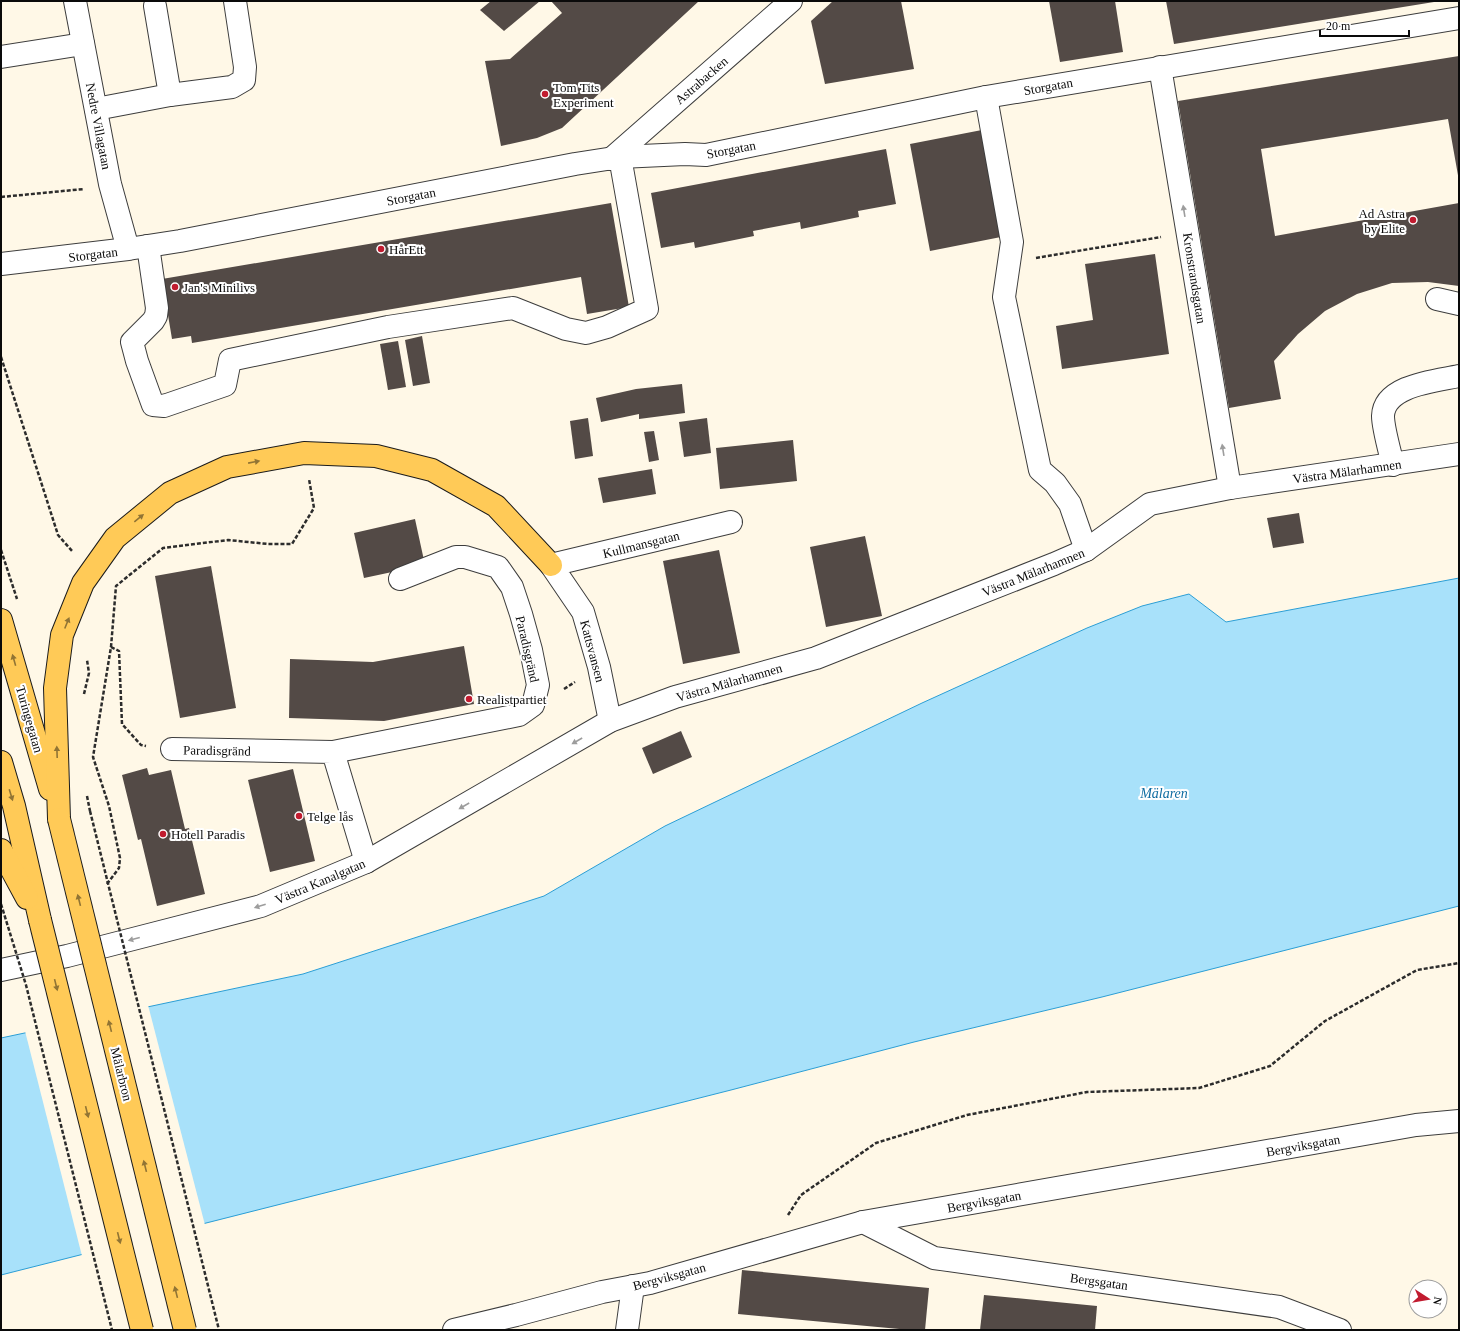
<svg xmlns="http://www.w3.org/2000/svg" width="1460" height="1331" viewBox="0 0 1460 1331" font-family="Georgia,serif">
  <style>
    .water { fill: #a8e1fa; stroke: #2b9ed5 }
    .pier { fill: #fff8e7 }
    .building { fill: #534a46 }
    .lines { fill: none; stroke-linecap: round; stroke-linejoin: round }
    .minor-casing { stroke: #3d3d3d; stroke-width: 24 }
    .major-casing { stroke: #1b1b1b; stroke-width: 24 }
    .path { stroke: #2c2c2c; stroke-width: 2.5; stroke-dasharray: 4 2; stroke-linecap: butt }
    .minor { stroke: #fff; stroke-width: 22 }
    .major { stroke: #ffca57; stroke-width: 22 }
    .major-bridge-casing { stroke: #1b1b1b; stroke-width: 24; stroke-linecap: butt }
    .path-bridge { stroke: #2c2c2c; stroke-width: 2.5; stroke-dasharray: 4 2; stroke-linecap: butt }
    .major-bridge { stroke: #ffca57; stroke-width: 22 }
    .oneway { fill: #9d9d9d }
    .oneway2 { fill: #917434 }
    .poi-dot { fill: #c11b2f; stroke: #fff; stroke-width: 1.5 }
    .labels { text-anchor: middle; stroke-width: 4; stroke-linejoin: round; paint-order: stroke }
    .street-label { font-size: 13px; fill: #0a0a0a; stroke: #fff }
    .poi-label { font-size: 13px; fill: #0a0a0a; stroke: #fff; text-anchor: start }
    .water-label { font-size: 14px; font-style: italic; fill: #0e6ca1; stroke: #fff }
  </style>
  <rect width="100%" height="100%" fill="#fff8e7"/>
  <!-- water -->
  <polygon class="water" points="1459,578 1459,906 1102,997 914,1042 731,1090 1,1275 1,1038 303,974 544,896 665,826 922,703 1087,628 1142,606 1189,594 1226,622"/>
  <!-- pier -->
  <polygon class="pier" points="148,1005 205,1225 82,1256 25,1031"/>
  <!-- building -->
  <g class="building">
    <polygon points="491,1 540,1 504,31 480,10"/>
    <polygon points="551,1 699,1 562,128 537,138 501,146 485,61 510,59 562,13"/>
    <polygon points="833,1 901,1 914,69 825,84 811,21"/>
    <polygon points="1049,1 1115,1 1123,52 1060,62"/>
    <polygon points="1166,1 1434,1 1434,2 1174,44"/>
    <polygon points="1459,56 1459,181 1448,119 1261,149 1275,236 1459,203 1459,286 1428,282 1392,283 1357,294 1325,311 1298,334 1274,361 1281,399 1229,408 1178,101"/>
    <polygon points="987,129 1006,236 930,251 910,144"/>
    <polygon points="886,149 896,204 858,211 859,217 801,229 800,222 753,231 754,236 695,248 694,242 661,248 651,193"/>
    <polygon points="611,203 629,307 587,314 581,277 192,343 191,336 172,339 162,279"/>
    <polygon points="1155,254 1169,354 1062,369 1056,326 1093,320 1085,264"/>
    <polygon points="422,336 430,383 413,386 405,340"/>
    <polygon points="398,341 406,387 388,390 380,344"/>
    <polygon points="682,384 685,413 639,419 639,414 601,422 596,398 636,389"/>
    <polygon points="588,418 593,456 575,459 570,421"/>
    <polygon points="707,418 711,453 684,457 679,422"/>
    <polygon points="654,431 659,460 649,462 644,432"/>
    <polygon points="793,440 797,481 720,489 716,448"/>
    <polygon points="652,469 656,494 603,503 598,478"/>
    <polygon points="1299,513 1304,543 1273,548 1267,518"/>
    <polygon points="415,519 425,565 364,578 354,533"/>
    <polygon points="865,536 882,616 826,627 810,547"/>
    <polygon points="719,550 740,653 683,664 663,561"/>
    <polygon points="211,566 236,708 180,718 155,576"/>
    <polygon points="464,646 474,704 384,721 289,718 290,659 373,662"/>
    <polygon points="681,731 692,757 653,774 642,748"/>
    <polygon points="147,768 149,775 171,770 185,829 189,828 205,894 157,906 141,839 138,840 122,775"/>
    <polygon points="293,769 315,861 270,872 248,780"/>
    <polygon points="742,1270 929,1288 925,1330 910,1330 738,1314"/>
    <polygon points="984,1295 1097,1306 1095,1330 980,1330"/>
  </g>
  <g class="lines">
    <!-- minor casing -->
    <g class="minor-casing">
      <g id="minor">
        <polyline points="75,1 110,184 128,249"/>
        <polyline points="1,57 83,44"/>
        <polyline points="1160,67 1230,488"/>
        <polyline points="170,95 232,87 244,80 245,67 235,1"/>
        <polyline points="986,97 1012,242 1004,297 1040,470 1055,483 1070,504 1086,550"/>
        <polyline points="96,109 170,95 155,6"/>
        <polyline points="611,159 791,1"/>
        <polyline points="148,246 157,308 156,316 153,321 132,342 137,361 153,405 164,406 225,385 230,360 388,327 513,308 566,329 586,333 607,327 647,309 620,157"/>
        <polyline points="1,264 128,249 180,241 575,164 620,157 685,154 706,155 986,97 1459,18"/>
        <polyline points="1437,299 1459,304"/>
        <path d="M1393,465C1390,452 1383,428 1383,416C1384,385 1436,381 1459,376"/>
        <polyline points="610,721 599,667 583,612 551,565 731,522"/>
        <polyline points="172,749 333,752 366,862"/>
        <polyline points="333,752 519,715 533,705 538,685 531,650 521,614 512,587 498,567 465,557 456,557 400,579"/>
        <polyline points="1,970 67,956 261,906 366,862 610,721 675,697 816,658 1054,564 1086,550 1150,504 1230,488 1459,454"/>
        <polyline points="863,1222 934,1258 1279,1307 1340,1330"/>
        <polyline points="454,1330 516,1315 602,1292 650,1283 863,1222 1416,1125 1459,1121"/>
        <polyline points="627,1330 633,1286"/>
      </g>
    </g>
    <!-- major casing -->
    <g class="major-casing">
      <g id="major">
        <polyline points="1,620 50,789"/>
        <polyline points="1,762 14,806 40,920"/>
        <polyline points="59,819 55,688 62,635 83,583 115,538 170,493 227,467 304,453 376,456 432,470 496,506 551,565"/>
        <polyline points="1,850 27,898"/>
      </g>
    </g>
    <!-- path -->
    <g class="path">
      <polyline points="1,197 84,189"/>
      <polyline points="1036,258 1161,237"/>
      <polyline points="1,357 58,535 73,552"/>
      <polyline points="1,550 17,599"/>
      <polyline points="111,647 119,651 122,724 141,745 146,746"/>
      <polyline points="564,689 575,682"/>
      <polyline points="84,694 89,673 87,660"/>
      <polyline points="87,796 90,811"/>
      <polyline points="107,884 119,868 120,858 109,806 93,757 111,647 116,586 163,548 228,540 268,544 292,544 314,508 309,479"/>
      <polyline points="788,1215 801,1195 876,1143 967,1115 1087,1092 1199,1088 1270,1066 1325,1021 1417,970 1459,963"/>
    </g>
    <!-- minor -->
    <use href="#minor" class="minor"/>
    <!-- major -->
    <use href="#major" class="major"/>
    <!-- major-bridge casing -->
    <g class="major-bridge-casing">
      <g id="major-bridge">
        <polyline points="59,819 185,1330"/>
        <polyline points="40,920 142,1330"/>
      </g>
    </g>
    <!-- path-bridge -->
    <g class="path-bridge">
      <polyline points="90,811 219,1330"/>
      <polyline points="1,904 26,985 112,1330"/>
    </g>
    <!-- major-bridge -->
    <use href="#major-bridge" class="major-bridge"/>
  </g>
  <!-- one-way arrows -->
  <defs><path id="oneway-solid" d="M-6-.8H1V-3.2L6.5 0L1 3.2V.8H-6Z"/></defs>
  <g class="oneway">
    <use href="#oneway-solid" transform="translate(1184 211) rotate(-99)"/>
    <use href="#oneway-solid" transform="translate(1223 450) rotate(-99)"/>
    <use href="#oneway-solid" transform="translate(577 741) rotate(150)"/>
    <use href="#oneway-solid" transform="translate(464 806) rotate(150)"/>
    <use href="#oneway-solid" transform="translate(260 906) rotate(162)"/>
    <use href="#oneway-solid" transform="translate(134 939) rotate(165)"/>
  </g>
  <g class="oneway2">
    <use href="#oneway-solid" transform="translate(254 462) rotate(-11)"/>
    <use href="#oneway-solid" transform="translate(139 518) rotate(-39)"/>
    <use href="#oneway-solid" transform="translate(67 623) rotate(-68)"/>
    <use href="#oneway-solid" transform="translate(14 660) rotate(-106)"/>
    <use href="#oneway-solid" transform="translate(57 752) rotate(-92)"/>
    <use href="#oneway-solid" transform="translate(11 795) rotate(73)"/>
    <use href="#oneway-solid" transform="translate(79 900) rotate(-104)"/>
    <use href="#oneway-solid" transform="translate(56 985) rotate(76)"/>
    <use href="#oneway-solid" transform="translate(110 1026) rotate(-104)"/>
    <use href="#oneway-solid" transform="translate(87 1112) rotate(76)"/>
    <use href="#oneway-solid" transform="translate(145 1166) rotate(-104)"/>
    <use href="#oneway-solid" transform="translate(119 1238) rotate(76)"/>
    <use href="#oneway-solid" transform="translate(176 1292) rotate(-104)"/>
  </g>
  <!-- markers -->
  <g class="poi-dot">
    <circle cx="545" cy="94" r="4"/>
    <circle cx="1413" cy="220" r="4"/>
    <circle cx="381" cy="249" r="4"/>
    <circle cx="175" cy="287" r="4"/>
    <circle cx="469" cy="699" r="4"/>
    <circle cx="299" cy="816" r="4"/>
    <circle cx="163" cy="834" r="4"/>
  </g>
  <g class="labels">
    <!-- street labels -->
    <g class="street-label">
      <text transform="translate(701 80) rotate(-41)" y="5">Astrabacken</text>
      <text transform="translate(1048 86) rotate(-10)" y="5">Storgatan</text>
      <text transform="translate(99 126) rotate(79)" y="5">Nedre Villagatan</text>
      <text transform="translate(731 149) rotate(-11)" y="5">Storgatan</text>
      <text transform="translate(411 196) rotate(-11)" y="5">Storgatan</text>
      <text transform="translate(93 254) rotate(-7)" y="5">Storgatan</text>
      <text transform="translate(1195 278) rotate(81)" y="5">Kronstrandsgatan</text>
      <text transform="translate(1347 471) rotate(-8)" y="5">Västra Mälarhamnen</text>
      <text transform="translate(641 544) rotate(-14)" y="5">Kullmansgatan</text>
      <text transform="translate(1033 572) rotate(-22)" y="5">Västra Mälarhamnen</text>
      <text transform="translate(528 649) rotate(77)" y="5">Paradisgränd</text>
      <text transform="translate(593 651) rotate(75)" y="5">Kattsvansen</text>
      <text transform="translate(729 682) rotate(-16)" y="5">Västra Mälarhamnen</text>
      <text transform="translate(30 719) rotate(74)" y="5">Turingegatan</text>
      <text transform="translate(217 750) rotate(1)" y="5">Paradisgränd</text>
      <text transform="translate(320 881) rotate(-23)" y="5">Västra Kanalgatan</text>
      <text transform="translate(122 1074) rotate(76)" y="5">Mälarbron</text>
      <text transform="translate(1303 1145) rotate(-10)" y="5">Bergviksgatan</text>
      <text transform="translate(984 1201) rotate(-10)" y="5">Bergviksgatan</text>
      <text transform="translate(669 1276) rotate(-15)" y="5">Bergviksgatan</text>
      <text transform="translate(1099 1281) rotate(8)" y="5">Bergsgatan</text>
    </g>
    <!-- poi labels -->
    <g class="poi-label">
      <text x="553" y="92">Tom Tits<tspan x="553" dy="15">Experiment</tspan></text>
      <text x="1405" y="218" text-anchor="end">Ad Astra<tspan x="1405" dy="15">by Elite</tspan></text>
      <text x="389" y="254">HårEtt</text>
      <text x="183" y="292">Jan's Minilivs</text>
      <text x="477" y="704">Realistpartiet</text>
      <text x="307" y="821">Telge lås</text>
      <text x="171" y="839">Hotell Paradis</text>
    </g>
    <!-- water labels -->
    <g class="water-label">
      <text x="1164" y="798">Mälaren</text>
    </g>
  </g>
  <!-- border -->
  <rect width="1460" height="1331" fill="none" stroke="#0a0a0a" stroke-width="4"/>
  <!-- north arrow -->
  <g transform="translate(1428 1299) rotate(102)"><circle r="19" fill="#ffffff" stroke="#9d9d9d"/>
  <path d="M0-3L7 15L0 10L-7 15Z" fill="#c11b2f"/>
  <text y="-6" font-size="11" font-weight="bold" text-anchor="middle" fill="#0a0a0a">N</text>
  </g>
  <!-- scale -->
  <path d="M1320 30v6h89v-6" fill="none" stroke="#0a0a0a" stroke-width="2"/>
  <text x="1326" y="30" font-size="12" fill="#0a0a0a" stroke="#ffffff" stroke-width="3" paint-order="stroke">20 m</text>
</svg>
